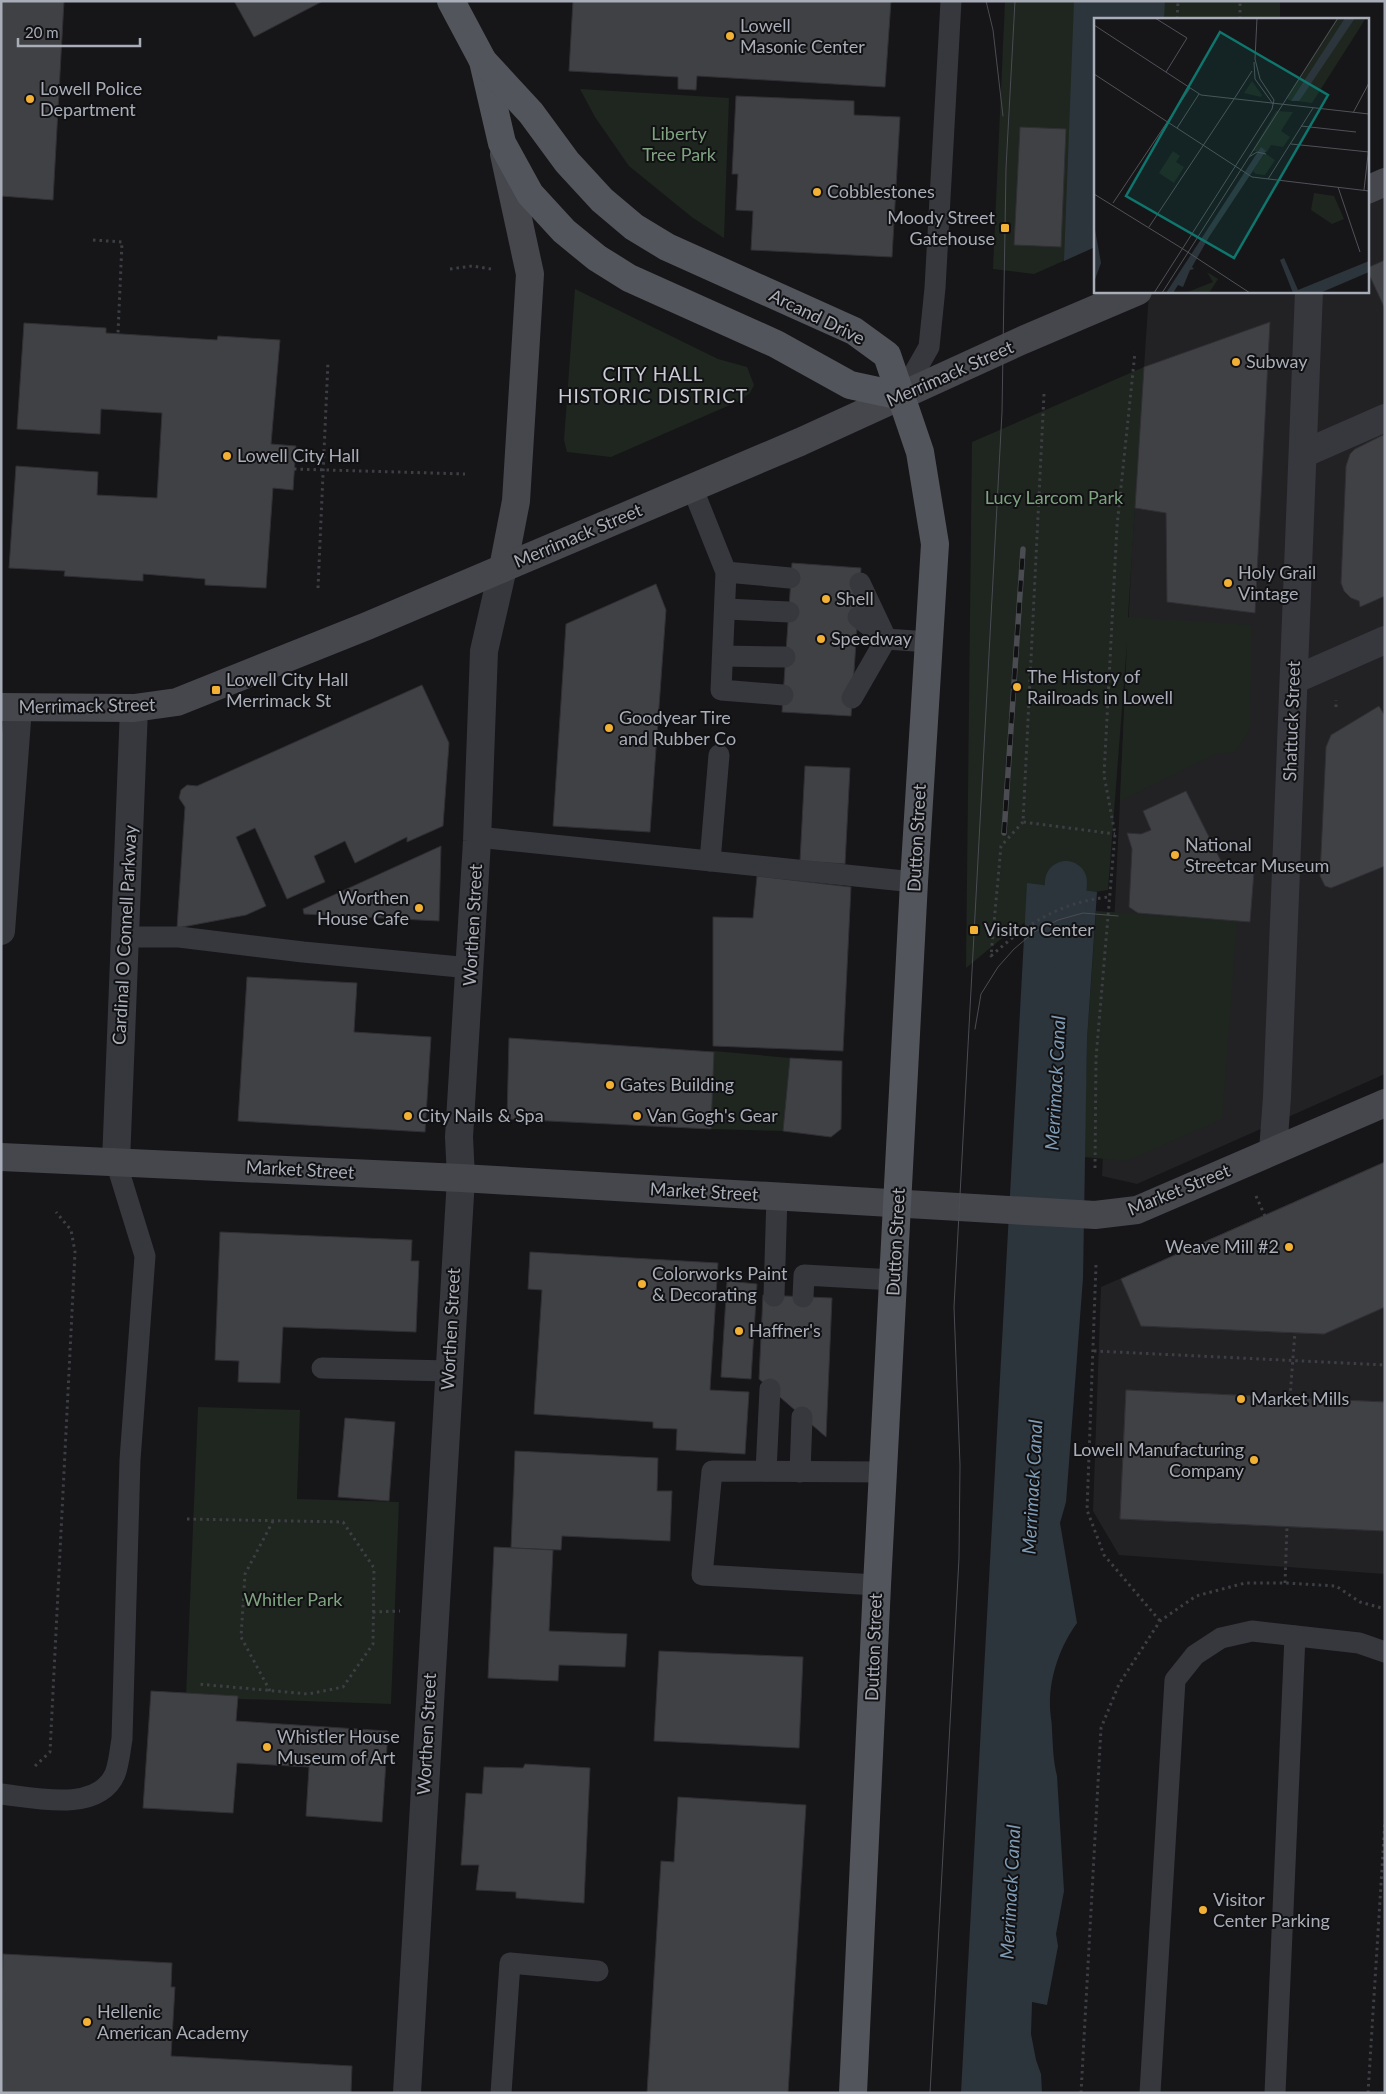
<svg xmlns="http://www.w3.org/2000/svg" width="1386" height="2094" viewBox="0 0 1386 2094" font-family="Lato,sans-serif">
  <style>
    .built { fill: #222225 }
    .green { fill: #1e261f }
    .water { fill: #2c353c }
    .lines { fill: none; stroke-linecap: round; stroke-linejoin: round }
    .canal { stroke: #2c353c; stroke-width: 42 }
    .building { fill: #404145; stroke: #303034 }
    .path { stroke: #3d3f44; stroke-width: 3; stroke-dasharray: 2.5 4; stroke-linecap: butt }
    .service { stroke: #37383d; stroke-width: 21 }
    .minor { stroke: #37383d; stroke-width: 28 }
    .tertiary { stroke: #37383d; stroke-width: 28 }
    .secondary { stroke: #45474d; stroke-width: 28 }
    .primary { stroke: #53555c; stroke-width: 28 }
    .tram { stroke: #4a4c52; stroke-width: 1 }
    .rail-casing { stroke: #4a4c52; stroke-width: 5.5 }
    .rail { stroke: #111113; stroke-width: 4; stroke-dasharray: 11; stroke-linecap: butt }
    .poi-dot { fill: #f2b134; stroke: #111113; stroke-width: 2 }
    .labels { text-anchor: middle; stroke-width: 4; stroke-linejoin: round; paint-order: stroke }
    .poi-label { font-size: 18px; fill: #a8adb8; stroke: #111113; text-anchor: start }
    .park-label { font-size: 18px; fill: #7fa381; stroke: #111113 }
    .street-label { font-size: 18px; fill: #a8adb8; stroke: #111113 }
    .neighbourhood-label { font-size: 19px; letter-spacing: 1px; fill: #c9ccd4; stroke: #111113 }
    .water-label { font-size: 19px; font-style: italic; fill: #7f9bb3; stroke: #111113 }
    .inset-road { fill: none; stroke: #505258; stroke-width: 1 }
    .view { fill: #0f766e; fill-opacity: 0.15; stroke: #0f766e; stroke-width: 2.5 }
    .inset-edge { fill: none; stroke: #a8adb8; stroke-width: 2.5 }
  </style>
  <rect width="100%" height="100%" fill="#161618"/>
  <!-- built -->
  <g class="built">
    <polygon points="1385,188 1385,1074 1137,1184 1102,1176 1132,549 1149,292 1367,291 1367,196"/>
    <polygon points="1385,1162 1385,1574 1119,1555 1093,1511 1101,1287"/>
  </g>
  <!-- green -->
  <g class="green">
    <polygon points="1005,1 1280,1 1280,19 1095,19 1095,247 1034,274 993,269"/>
    <polygon points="580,89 729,98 724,238 693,218 629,166 595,117"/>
    <polygon points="575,289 718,359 747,367 754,385 750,393 739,401 611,457 567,452 564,440"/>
    <polygon points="1144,367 1128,617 1252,625 1250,729 1235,752 1215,754 1120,801 1127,643 1108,890 1070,896 1012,930 966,968 972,442"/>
    <polygon points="1096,911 1237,921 1222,1119 1127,1161 1084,1157 1087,1040"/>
    <polygon points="714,1051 790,1058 783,1131 711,1129"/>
    <polygon points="198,1407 300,1410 297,1499 399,1502 391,1704 186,1697"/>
  </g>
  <!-- water -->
  <g class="water">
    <polygon points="1074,1 1165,1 1164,19 1095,19 1095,247 1064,261"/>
    <path d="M1027,883L1097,892L1087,1040L1083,1278L1066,1502L1060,1523L1077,1623C1060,1646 1049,1678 1050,1707C1050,1714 1052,1722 1052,1730C1053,1746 1053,1760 1057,1776L1064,1891L1056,1934L1058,1946L1047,2005L1032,2002L1031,2034L1036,2060L1041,2074L1042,2093H961Z"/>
  </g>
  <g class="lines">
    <!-- canal -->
    <polyline class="canal" points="1062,947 1066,882"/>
  </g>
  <!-- building -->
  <g class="building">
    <polygon points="1,1 64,1 53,200 1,196"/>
    <polygon points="234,1 323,1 254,37"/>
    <polygon points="573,1 891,1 885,87 697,76 696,90 678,89 678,77 569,71"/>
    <polygon points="736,96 854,101 854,115 900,117 892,257 751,250 753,211 736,210 738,174 732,174"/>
    <polygon points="1020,127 1066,129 1061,247 1014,245"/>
    <polygon points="1385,260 1385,309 1367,270 1367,268"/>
    <polygon points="1270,322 1255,613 1167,602 1166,513 1135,508 1144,367"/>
    <polygon points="24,323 106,328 106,333 217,340 218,336 280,340 271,444 296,446 293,490 273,488 266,588 205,585 205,579 143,574 143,581 64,576 65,571 9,568 16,466 98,472 97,495 157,498 162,413 101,409 100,434 17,429"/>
    <polygon points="1385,434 1385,596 1360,607 1359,601 1351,598 1344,591 1341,583 1346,466 1350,454 1355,449"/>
    <polygon points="792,563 861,568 851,716 782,712"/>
    <polygon points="656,584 666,610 650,832 553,826 566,624"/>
    <polygon points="422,685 449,743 443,826 407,842 407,837 355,863 345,841 314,856 325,882 287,899 255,828 236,837 266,906 246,915 177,928 185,807 179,798 181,790 187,785 197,786"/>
    <polygon points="1379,706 1385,716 1385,866 1331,888 1325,886 1320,876 1326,747 1331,735"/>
    <polygon points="805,766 850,768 845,864 800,861"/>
    <polygon points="1186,791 1221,861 1216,864 1216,870 1254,872 1250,922 1138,913 1129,907 1132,849 1127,833 1141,834 1151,830 1143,811"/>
    <polygon points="441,846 439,921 304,914 303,909"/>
    <polygon points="757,876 851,887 843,1051 713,1046 713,917 753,918"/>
    <polygon points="247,977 357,983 354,1032 431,1037 425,1132 238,1121"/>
    <polygon points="509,1038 714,1052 711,1129 507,1119"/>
    <polygon points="790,1058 842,1061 841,1129 831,1137 783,1131"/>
    <polygon points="1385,1162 1385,1307 1324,1334 1141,1326 1121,1279"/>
    <polygon points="1385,1162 1385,1307 1324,1334 1141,1326 1121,1279"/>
    <polygon points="220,1232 412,1240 411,1261 419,1261 416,1332 283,1327 280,1383 238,1382 239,1361 215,1360"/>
    <polygon points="530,1252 718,1263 710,1390 749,1392 745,1454 676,1450 677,1429 653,1428 653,1422 534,1414 542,1290 528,1289"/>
    <polygon points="727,1281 757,1284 751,1379 721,1377"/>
    <polygon points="763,1295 832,1298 826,1437 759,1379"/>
    <polygon points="1126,1390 1385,1402 1385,1531 1120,1519"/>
    <polygon points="1126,1390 1385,1402 1385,1531 1120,1519"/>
    <polygon points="345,1418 395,1422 389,1501 338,1497"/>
    <polygon points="515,1451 658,1458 657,1491 672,1491 670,1541 562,1536 561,1550 511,1548"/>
    <polygon points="494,1547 553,1550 549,1631 627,1634 625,1667 559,1665 558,1681 488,1678"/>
    <polygon points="659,1651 803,1657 799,1748 654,1741"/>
    <polygon points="151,1691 238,1696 236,1721 388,1731 382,1822 306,1816 309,1767 237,1763 233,1813 143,1808"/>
    <polygon points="525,1764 590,1768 584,1903 516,1898 516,1892 476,1890 479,1865 461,1865 466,1793 482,1794 484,1767 523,1768"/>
    <polygon points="678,1797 806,1805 788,2093 647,2093 661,1861 674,1862"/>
    <polygon points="3,1954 172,1963 171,1987 175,1987 171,2056 352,2066 351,2093 1,2093"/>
  </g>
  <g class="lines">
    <!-- path -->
    <g class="path">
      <polyline points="1177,19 1178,1"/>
      <polyline points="1240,19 1240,1"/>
      <polyline points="93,240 122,242 118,333"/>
      <polyline points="450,269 472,266 491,269"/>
      <polyline points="1044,394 1023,822 1115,834"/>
      <polyline points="294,469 465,474"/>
      <polyline points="318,588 328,361"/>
      <polyline points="1336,707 1336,700"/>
      <path d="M1023,822L1001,846L991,956C1028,923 1059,903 1108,897"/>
      <polyline points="1095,1168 1096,1058 1115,834 1104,775 1117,526 1135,352"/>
      <polyline points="1256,1196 1265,1216"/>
      <polyline points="1096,1265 1087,1510 1104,1555 1160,1621"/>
      <polyline points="1094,1351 1385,1365"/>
      <polyline points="1290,1397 1295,1332"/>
      <polyline points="187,1519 343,1522 374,1568 373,1644 343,1687 308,1694 198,1684"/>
      <polyline points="1285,1583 1287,1527"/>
      <polyline points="373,1612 400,1611"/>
      <polyline points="270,1691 241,1637 245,1574 273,1521"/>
      <polyline points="35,1766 50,1752 75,1252 71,1230 56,1212"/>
      <polyline points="1081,2093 1101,1728 1119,1684 1160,1621 1196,1596 1245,1583 1285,1583 1336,1586 1360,1602 1385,1609"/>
      <polyline points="1368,2093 1385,1820"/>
    </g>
    <!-- service -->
    <g class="service">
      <polyline points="901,396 929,347 935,288 951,1"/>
      <polyline points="692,487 726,572 721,690 783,695"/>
      <polyline points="726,572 790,578"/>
      <polyline points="860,583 884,634"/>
      <polyline points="726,609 789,612"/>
      <polyline points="858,617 886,639 929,642"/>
      <polyline points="723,656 785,657"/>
      <polyline points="852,698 886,639"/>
      <polyline points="477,837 914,882"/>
      <polyline points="710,861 719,755"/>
      <polyline points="124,937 179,937 303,952 470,968"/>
      <polyline points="774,1296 777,1196"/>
      <polyline points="803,1297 804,1275 894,1280"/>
      <polyline points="322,1368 449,1371"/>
      <polyline points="766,1471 770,1389"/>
      <polyline points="800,1472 802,1417"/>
      <polyline points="877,1585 702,1575 712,1471 884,1472"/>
      <path d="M1,1794C35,1798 98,1813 115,1774C119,1764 120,1750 122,1739L130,1460L145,1256L116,1162"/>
      <polyline points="501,2093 510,1963 598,1971"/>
      <polyline points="1150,2093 1175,1680 1195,1655 1221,1638 1252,1631 1359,1643 1385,1652"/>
      <polyline points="1275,2093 1295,1636"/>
    </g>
    <!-- minor -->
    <polyline class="minor" points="1303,454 1385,418"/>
    <!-- tertiary -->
    <g class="tertiary">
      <polyline points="1294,680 1385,640"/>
      <polyline points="1,931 18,708"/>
      <polyline points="1273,1151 1277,1097 1309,291"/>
      <polyline points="116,1162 134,708"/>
      <polyline points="407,2093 461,1178 459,1137 477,841 484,651 503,568"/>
    </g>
    <!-- secondary -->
    <g class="secondary">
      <polyline points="1367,190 1385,182"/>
      <polyline points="503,568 516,501 530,274 504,154"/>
      <polyline points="1,707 134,708 177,702 367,626 800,442 1023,340 1138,291"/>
      <polyline points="1,1157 461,1178 1095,1215 1137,1210 1385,1103"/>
    </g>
    <!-- primary -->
    <g class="primary">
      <polyline points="451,1 483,61 502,143 530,194 564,231 597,258 629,278 776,344 850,385 901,396"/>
      <polyline points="483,61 531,113 567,162 602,200 634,227 667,247 854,331 887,355 920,452 935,544 914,882 877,1585 853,2093"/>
    </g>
    <!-- tram -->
    <g class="tram">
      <polyline points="986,1 993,30 1003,116"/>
      <polyline points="975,1029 981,994 998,967 1014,949 1034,932 1058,920 1083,913 1118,916"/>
      <polyline points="930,2093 959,1558 960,1465 954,1307 1002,412 1006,168 1015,1"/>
    </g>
    <!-- rail casing -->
    <g class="rail-casing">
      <polyline id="rail" points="1004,833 1023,549"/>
    </g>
    <!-- rail -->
    <use href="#rail" class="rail"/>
  </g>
  <!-- markers -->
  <g class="poi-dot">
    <circle cx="730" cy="36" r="5"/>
    <circle cx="30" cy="99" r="5"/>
    <circle cx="817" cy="192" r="5"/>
    <rect x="1000" y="223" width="10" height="10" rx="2.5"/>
    <circle cx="1236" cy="362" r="5"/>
    <circle cx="227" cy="456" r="5"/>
    <circle cx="1228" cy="583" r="5"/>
    <circle cx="826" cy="599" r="5"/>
    <circle cx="821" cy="639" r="5"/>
    <circle cx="1017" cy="687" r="5"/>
    <rect x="211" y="685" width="10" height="10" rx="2.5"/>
    <circle cx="609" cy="728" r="5"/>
    <circle cx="1175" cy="855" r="5"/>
    <circle cx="419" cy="908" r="5"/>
    <rect x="969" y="925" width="10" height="10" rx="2.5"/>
    <circle cx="610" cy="1085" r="5"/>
    <circle cx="408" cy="1116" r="5"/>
    <circle cx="637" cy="1116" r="5"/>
    <circle cx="1289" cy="1247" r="5"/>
    <circle cx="642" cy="1284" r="5"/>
    <circle cx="739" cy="1331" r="5"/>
    <circle cx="1241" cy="1399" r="5"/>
    <circle cx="1254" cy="1460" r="5"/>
    <circle cx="267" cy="1747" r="5"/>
    <circle cx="1203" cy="1910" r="5"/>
    <circle cx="87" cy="2022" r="5"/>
  </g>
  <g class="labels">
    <!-- poi labels -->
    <g class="poi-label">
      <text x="740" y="32">Lowell<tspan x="740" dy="21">Masonic Center</tspan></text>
      <text x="40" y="95">Lowell Police<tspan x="40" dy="21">Department</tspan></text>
      <text x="827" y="198">Cobblestones</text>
      <text x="995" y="224" text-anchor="end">Moody Street<tspan x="995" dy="21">Gatehouse</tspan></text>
      <text x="1246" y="368">Subway</text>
      <text x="237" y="462">Lowell City Hall</text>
      <text x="1238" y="579">Holy Grail<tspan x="1238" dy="21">Vintage</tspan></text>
      <text x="836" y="605">Shell</text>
      <text x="831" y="645">Speedway</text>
      <text x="1027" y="683">The History of<tspan x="1027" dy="21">Railroads in Lowell</tspan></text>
      <text x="226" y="686">Lowell City Hall<tspan x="226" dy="21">Merrimack St</tspan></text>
      <text x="619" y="724">Goodyear Tire<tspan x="619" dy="21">and Rubber Co</tspan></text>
      <text x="1185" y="851">National<tspan x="1185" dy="21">Streetcar Museum</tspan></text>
      <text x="409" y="904" text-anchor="end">Worthen<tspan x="409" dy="21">House Cafe</tspan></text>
      <text x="984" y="936">Visitor Center</text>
      <text x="620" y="1091">Gates Building</text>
      <text x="418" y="1122">City Nails &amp; Spa</text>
      <text x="647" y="1122">Van Gogh's Gear</text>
      <text x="1279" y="1253" text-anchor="end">Weave Mill #2</text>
      <text x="652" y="1280">Colorworks Paint<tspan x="652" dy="21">&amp; Decorating</tspan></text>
      <text x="749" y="1337">Haffner's</text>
      <text x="1251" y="1405">Market Mills</text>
      <text x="1244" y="1456" text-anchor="end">Lowell Manufacturing<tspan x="1244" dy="21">Company</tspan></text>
      <text x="277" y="1743">Whistler House<tspan x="277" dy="21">Museum of Art</tspan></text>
      <text x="1213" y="1906">Visitor<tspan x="1213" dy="21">Center Parking</tspan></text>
      <text x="97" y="2018">Hellenic<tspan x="97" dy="21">American Academy</tspan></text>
    </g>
    <!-- park labels -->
    <g class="park-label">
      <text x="679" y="140">Liberty<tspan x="679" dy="21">Tree Park</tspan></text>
      <text x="1054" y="504">Lucy Larcom Park</text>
      <text x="293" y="1606">Whitler Park</text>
    </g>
    <!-- street labels -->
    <g class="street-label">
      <text transform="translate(817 317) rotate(26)" y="6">Arcand Drive</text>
      <text transform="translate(950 374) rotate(-24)" y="6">Merrimack Street</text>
      <text transform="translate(578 536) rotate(-23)" y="6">Merrimack Street</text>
      <text transform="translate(87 706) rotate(-1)" y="6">Merrimack Street</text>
      <text transform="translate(1292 721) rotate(-88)" y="6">Shattuck Street</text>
      <text transform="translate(917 838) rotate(-87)" y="6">Dutton Street</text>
      <text transform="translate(473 925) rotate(-87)" y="6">Worthen Street</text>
      <text transform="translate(125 935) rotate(-87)" y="6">Cardinal O Connell Parkway</text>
      <text transform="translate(300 1170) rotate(3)" y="6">Market Street</text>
      <text transform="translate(1179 1190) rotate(-22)" y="6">Market Street</text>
      <text transform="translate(704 1192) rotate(3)" y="6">Market Street</text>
      <text transform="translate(896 1242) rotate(-87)" y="6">Dutton Street</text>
      <text transform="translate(451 1329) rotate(-87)" y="6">Worthen Street</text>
      <text transform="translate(874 1647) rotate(-88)" y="6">Dutton Street</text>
      <text transform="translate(427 1734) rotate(-87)" y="6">Worthen Street</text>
    </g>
    <!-- neighbourhood labels -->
    <g class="neighbourhood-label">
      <text x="653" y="381">CITY HALL<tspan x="653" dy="22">HISTORIC DISTRICT</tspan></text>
    </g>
    <!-- water labels -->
    <g class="water-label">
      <text transform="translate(1055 1083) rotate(-87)" y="7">Merrimack Canal</text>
      <text transform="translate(1032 1487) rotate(-87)" y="7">Merrimack Canal</text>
      <text transform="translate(1010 1892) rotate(-87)" y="7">Merrimack Canal</text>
    </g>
  </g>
  <!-- overview -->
  <g transform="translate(1094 18)">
    <rect width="275" height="275" fill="#161618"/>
    <path d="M243,0H272L218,85L195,82L192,80ZM158,63L168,77L167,79L150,75ZM182,93L199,94L187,113L196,119L189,129L177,127L173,134L158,133ZM79,133L86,138L82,144L90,149L80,165L65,155ZM171,135L181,142L171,157L162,156L159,153ZM220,175L240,178L250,201L238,206L217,192ZM113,254L124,261L115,275H91L119,264Z" fill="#1e261f"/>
    <path d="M251,0H261L210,76L205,83H197ZM167,129L172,133L115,219L98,249L100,251L96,252L89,269L84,267L79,275H72ZM0,206L7,245L0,264ZM190,240L204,272L275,243V254L226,275H199L186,242Z" fill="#2c353c"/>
    <path class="inset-road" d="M61,0L93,20L72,54M0,7L107,77L275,96M160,44L161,61L179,86M0,56L158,159L275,173M140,81L158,53M259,95L275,65M207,108L262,114M83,110L105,76M197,126L275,134M155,139L163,134L172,136M174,161L219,90M244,169L266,234M270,172L275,128M0,176L89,231M19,185L96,70M55,209L140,81M89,231L156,275M60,275L178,91L180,82L166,61L161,41L163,0M68,275L244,0"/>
    <path class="view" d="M126,14L234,77L140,240L32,178Z"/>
    <rect width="275" height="275" class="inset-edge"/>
  </g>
  <!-- border -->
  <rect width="1386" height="2094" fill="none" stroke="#a8adb8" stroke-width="5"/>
  <!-- scale -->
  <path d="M18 38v8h122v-8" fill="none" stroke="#a8adb8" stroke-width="2.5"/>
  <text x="25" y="38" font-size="15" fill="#a8adb8" stroke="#111113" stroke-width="4" paint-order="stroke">20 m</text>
</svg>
